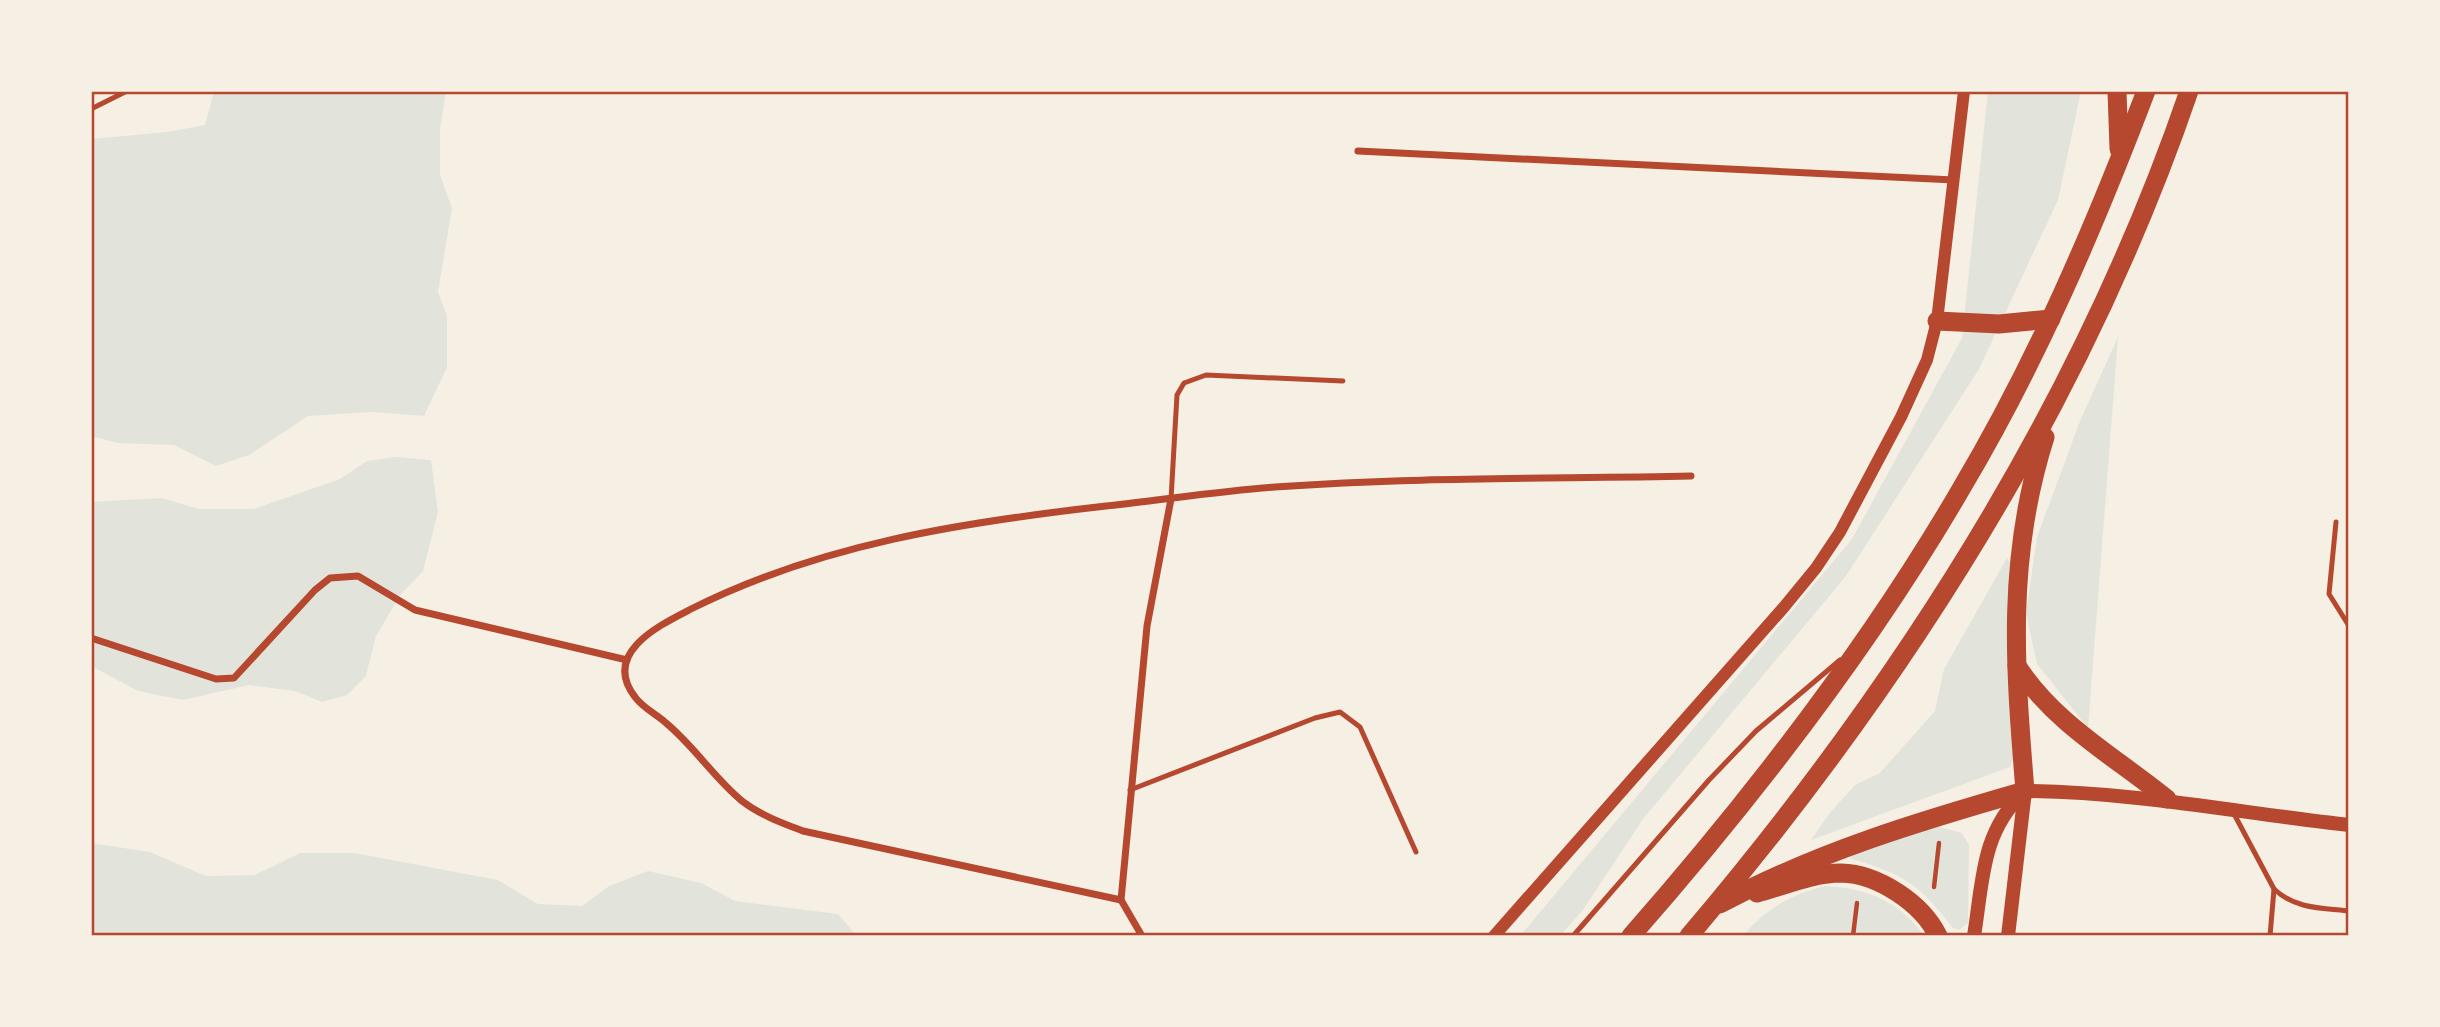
<svg xmlns="http://www.w3.org/2000/svg" width="2440" height="1027" viewBox="0 0 2440 1027" font-family="'Roboto Serif',serif">
  <style>
    .green { fill: #e2e4dc }
    .lines { fill: none; stroke-linecap: round; stroke-linejoin: round }
    .path { stroke: #b5482f; stroke-width: 4.5 }
    .service { stroke: #b5482f; stroke-width: 5 }
    .minor { stroke: #b5482f; stroke-width: 7 }
    .tertiary { stroke: #b5482f; stroke-width: 12 }
    .secondary { stroke: #b5482f; stroke-width: 14 }
    .trunk { stroke: #b5482f; stroke-width: 19 }
    .neatline { fill: none; stroke: #b5482f; stroke-width: 2.5 }
  </style>
  <rect width="100%" height="100%" fill="#f6efe4"/>
  <!-- green -->
  <g class="green">
    <polygon points="214,91 446,91 440,129 440,175 452,208 438,292 447,316 447,367 424,416 372,412 308,416 249,455 216,466 174,445 118,443 91,436 91,139 167,132 205,125"/>
    <polygon points="1988,91 2081,91 2058,200 1979,369 1846,576 1643,819 1583,910 1560,936 1520,936 1852,539 1962,338"/>
    <polygon points="2118,337 2088,728 2037,664 2026,613 2037,537 2080,421"/>
    <polygon points="395,457 431,460 438,512 423,571 401,594 376,636 366,676 347,695 322,702 295,691 249,685 183,700 138,691 91,666 91,502 162,498 199,509 254,509 340,479 367,461"/>
    <polygon points="2007,558 2011,565 2013,758 2010,767 1811,840 1829,814 1855,785 1880,773 1935,711 1944,669"/>
    <path d="M1936,826L1962,833L1969,845L1968,923L1959,930L1953,928C1920,885 1903,873 1851,859L1850,853Z"/>
    <polygon points="91,843 150,852 206,876 255,875 300,853 354,853 498,880 538,904 582,906 609,886 648,871 701,883 735,901 838,914 857,936 91,936"/>
    <path d="M1825,886C1866,888 1900,901 1924,936H1743C1765,909 1792,894 1825,886Z"/>
  </g>
  <g class="lines">
    <!-- path -->
    <g class="path">
      <polyline points="1934,887 1939,843"/>
      <polyline points="1853,936 1857,903"/>
    </g>
    <!-- service -->
    <g class="service">
      <polyline points="91,109 127,91"/>
      <polyline points="1171,499 1177,395 1184,383 1206,375 1343,381"/>
      <polyline points="2336,522 2329,594 2349,626"/>
      <polyline points="1130,790 1315,718 1340,712 1360,727 1416,852"/>
      <path d="M2233,812L2274,889C2295,909 2321,908 2349,911"/>
      <polyline points="1573,936 1709,780 1756,731 1840,660"/>
      <polyline points="2270,936 2274,889"/>
    </g>
    <!-- minor -->
    <g class="minor">
      <polyline points="1358,151 1954,180"/>
      <polyline points="91,638 216,679 234,678 315,590 330,578 358,576 415,610 627,660"/>
      <polyline points="1121,900 1147,626 1171,499"/>
      <path d="M1142,936L1121,900L803,831C782,823 760,815 742,801C714,778 694,746 666,723C656,714 643,708 635,697C601,653 660,625 691,609C820,544 964,522 1106,506C1162,500 1219,491 1275,487C1413,477 1553,479 1691,476"/>
    </g>
    <!-- tertiary -->
    <polyline class="tertiary" points="1494,936 1784,607 1816,568 1840,532 1901,417 1927,360 1937,321 1964,91"/>
    <!-- secondary -->
    <g class="secondary">
      <path d="M2025,791C2135,792 2241,813 2349,825"/>
      <path d="M1974,936C1983,881 1981,833 2023,793"/>
      <polyline points="2008,936 2025,791"/>
    </g>
    <!-- trunk -->
    <g class="trunk">
      <polyline points="2117,91 2119,149"/>
      <polyline points="1937,321 1999,324 2051,319"/>
      <path d="M2017,666C2055,724 2114,756 2167,799"/>
      <path d="M1757,893C1784,886 1813,873 1841,873C1878,874 1922,903 1938,936"/>
      <path d="M1720,904C1817,852 1920,821 2025,791C2015,667 2006,559 2045,437"/>
      <path d="M1631,936C1753,797 1868,649 1961,489C2036,363 2094,228 2146,91"/>
      <path d="M1689,936C1902,685 2082,404 2189,91"/>
    </g>
  </g>
  <!-- border -->
  <rect width="2440" height="1027" fill="none" stroke="#f6efe4" stroke-width="186"/>
  <rect x="93" y="93" width="2254" height="841" class="neatline"/>
</svg>
